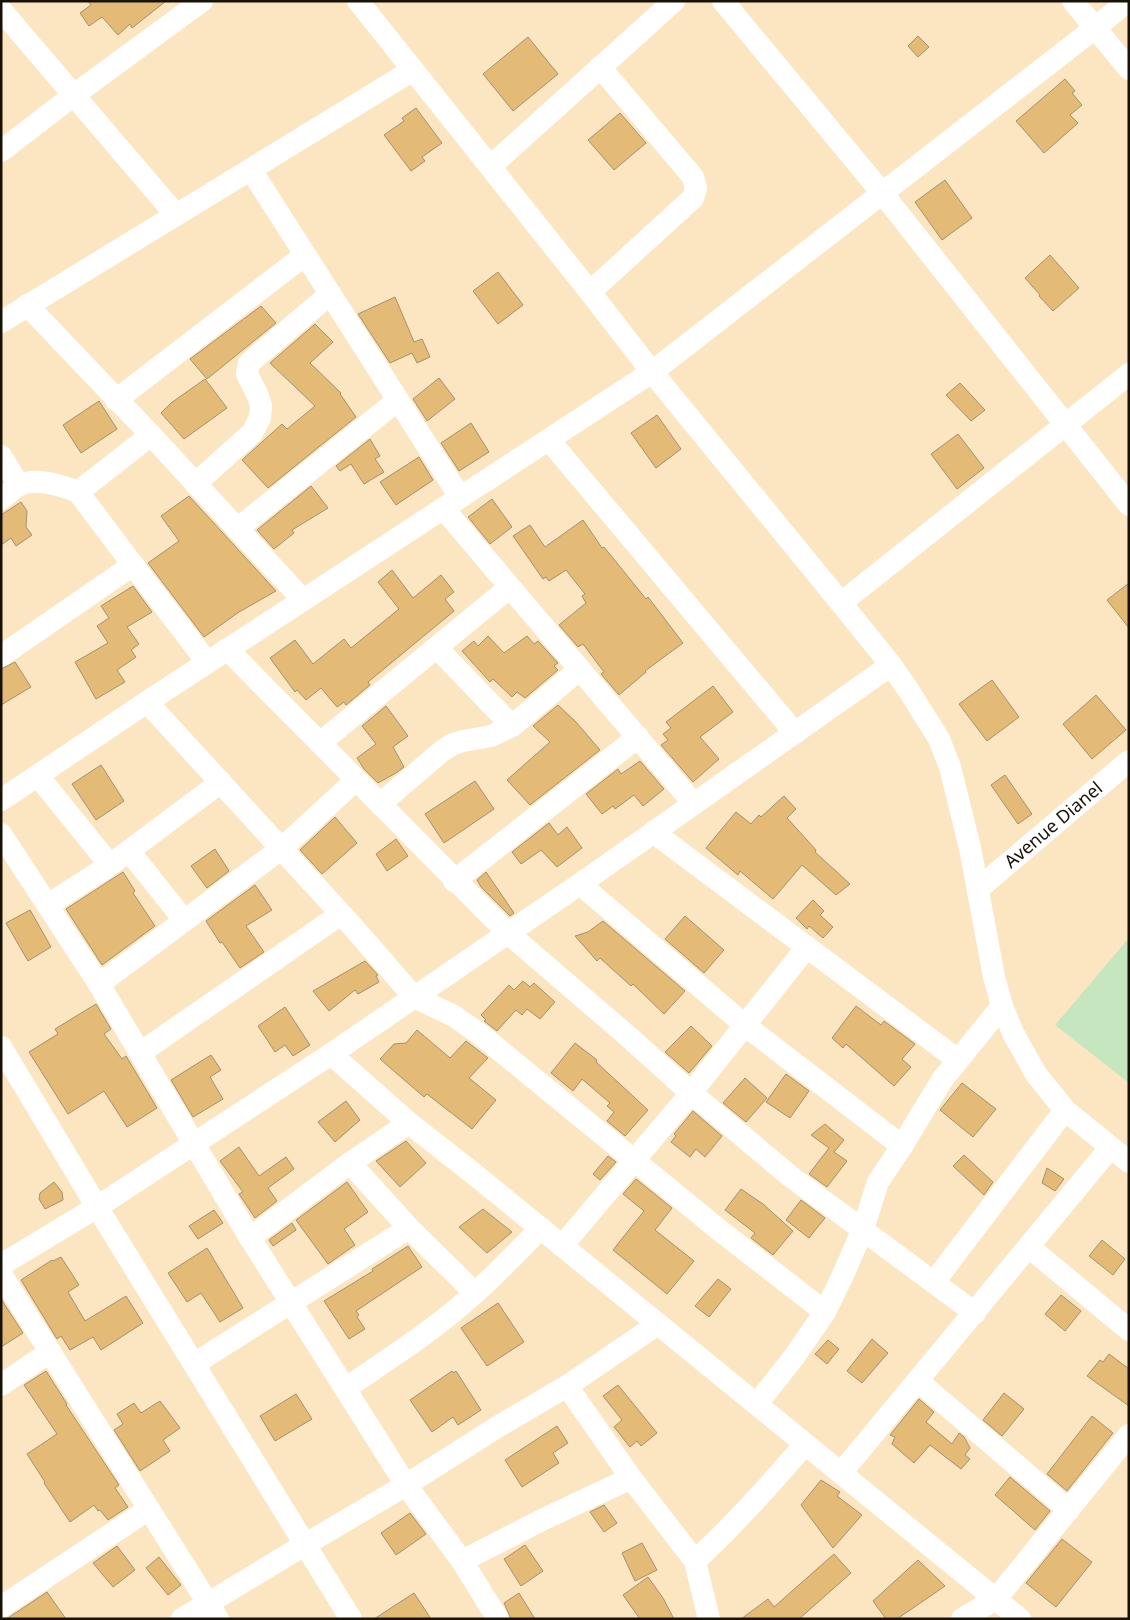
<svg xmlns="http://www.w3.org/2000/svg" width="1130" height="1620" viewBox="0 0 1130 1620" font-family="'Noto Sans',sans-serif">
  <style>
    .green { fill: #c6e6bf }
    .building { fill: #e3bb77; stroke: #a5906e }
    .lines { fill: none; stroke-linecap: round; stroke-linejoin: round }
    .minor { stroke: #fff; stroke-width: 22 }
    .labels { text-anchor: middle; stroke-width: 4; stroke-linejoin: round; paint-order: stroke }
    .street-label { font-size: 18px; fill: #181105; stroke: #fff }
  </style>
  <rect width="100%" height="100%" fill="#fce6c1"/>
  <!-- green -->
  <polygon class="green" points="1129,938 1129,1083 1055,1025"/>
  <!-- building -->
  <g class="building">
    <polygon points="88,1 166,1 132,28 130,24 118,35 102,17 89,26 80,13 91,5"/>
    <polygon points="918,36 929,47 918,57 908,46"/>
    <polygon points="528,37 558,74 513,111 483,74"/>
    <polygon points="1065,79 1075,91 1072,93 1082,105 1070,115 1078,123 1044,153 1016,121"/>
    <polygon points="416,108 442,143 422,157 425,161 411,171 384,135 404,121 402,118"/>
    <polygon points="620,113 646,143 614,170 588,140"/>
    <polygon points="945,180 972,218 942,240 915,202"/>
    <polygon points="1050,255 1079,288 1053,311 1039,296 1040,295 1025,278"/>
    <polygon points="498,272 523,305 498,324 473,291"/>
    <polygon points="395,297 414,342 422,339 430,357 417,363 412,353 390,363 358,314"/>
    <polygon points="261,306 276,323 207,379 190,359"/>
    <polygon points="315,324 333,342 310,363 341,393 340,394 356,417 268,488 242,460 282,424 287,429 315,406 270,363"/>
    <polygon points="439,378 455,399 427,421 413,399"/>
    <polygon points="205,379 227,408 184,439 161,413 171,403"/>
    <polygon points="960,383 985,410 971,421 946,395"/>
    <polygon points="99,401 117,429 81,453 63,425"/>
    <polygon points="657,415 681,449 656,468 631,433"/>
    <polygon points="471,423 489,452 459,471 441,443"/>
    <polygon points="958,434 984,468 957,489 931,454"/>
    <polygon points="370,439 380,456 375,459 384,472 364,484 351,464 340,471 336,466"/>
    <polygon points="419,457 433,480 396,505 380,482"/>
    <polygon points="311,486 328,508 292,530 294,533 274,549 257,530"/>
    <polygon points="189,496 276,591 239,612 204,637 148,563 179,541 161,516"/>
    <polygon points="492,499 512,527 490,544 468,517"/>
    <polygon points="21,502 27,511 26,527 32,535 16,546 11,538 1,545 1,515"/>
    <polygon points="583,520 602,548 604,547 646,599 648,597 683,643 645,671 646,672 619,695 601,674 604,672 583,644 578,647 559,625 586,603 582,596 585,594 566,570 549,581 546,577 543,579 513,536 530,525 545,547"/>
    <polygon points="392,570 413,598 441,575 454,592 445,599 454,611 368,682 370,685 346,705 344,702 337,707 321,688 306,700 297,690 295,692 270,658 295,640 313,664 344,639 351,648 399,609 378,582"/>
    <polygon points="1129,583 1129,628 1107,600"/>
    <polygon points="133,586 152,612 127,627 139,644 131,650 136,657 117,670 125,682 96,699 75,662 108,643 97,626 109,618 101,606"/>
    <polygon points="488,636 504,653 527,636 534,644 538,641 558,663 554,666 558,670 525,698 517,692 512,697 493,679 490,682 462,651 474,641 478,646"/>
    <polygon points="15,662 31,687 1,705 1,669"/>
    <polygon points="992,680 1019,717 987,741 959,704"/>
    <polygon points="713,686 733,712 700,737 719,759 693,782 661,745 668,740 663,734 671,728 666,722"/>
    <polygon points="1096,695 1126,730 1092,759 1063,724"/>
    <polygon points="558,705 576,722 600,750 530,805 507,780 550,742 533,726"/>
    <polygon points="386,706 408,736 393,747 404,767 396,773 378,783 364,769 357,758 376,744 362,726"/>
    <polygon points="640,761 664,789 643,806 634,795 615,809 613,806 602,814 586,794 618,769 621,774"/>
    <polygon points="101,765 124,801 96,820 72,784"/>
    <polygon points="1005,775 1032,814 1018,824 991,785"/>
    <polygon points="475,781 494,809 444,843 425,814"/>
    <polygon points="784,796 796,809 787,818 816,850 815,852 850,884 836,895 802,865 773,899 740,871 738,875 706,848 736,812 751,824 759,815 761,817"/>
    <polygon points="335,817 357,843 322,874 300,850"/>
    <polygon points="549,823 558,835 567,827 582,848 557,867 541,850 521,864 512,852"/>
    <polygon points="396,839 408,856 387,871 376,854"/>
    <polygon points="215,849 229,871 207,888 191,866"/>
    <polygon points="123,872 135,891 133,893 155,926 102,965 66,909"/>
    <polygon points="486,872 514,913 510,916 481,887 477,880"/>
    <polygon points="255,885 272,910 246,926 264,952 240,968 222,942 220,943 206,921"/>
    <polygon points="813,900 824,911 820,915 833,927 823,938 809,926 807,929 796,918"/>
    <polygon points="30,910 51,947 28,961 6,923"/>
    <polygon points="685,916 724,950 704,973 665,939"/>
    <polygon points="603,921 685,991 664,1014 633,984 631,986 600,958 597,961 575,936 588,932"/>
    <polygon points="365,961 378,975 376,976 379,982 358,994 355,990 329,1011 313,991"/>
    <polygon points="523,981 530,987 534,983 555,1002 540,1019 527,1009 522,1015 516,1010 497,1031 484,1021 486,1020 481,1015 509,985 514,990"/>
    <polygon points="96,1004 111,1029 104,1034 122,1059 126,1056 157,1108 127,1127 104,1091 68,1114 29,1052 58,1034 55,1029"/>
    <polygon points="856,1006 881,1025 884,1021 915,1044 902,1059 911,1067 894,1086 846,1044 843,1048 832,1038"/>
    <polygon points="285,1007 310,1045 293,1056 285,1045 275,1052 258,1026"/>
    <polygon points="691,1026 712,1046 689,1073 665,1052"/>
    <polygon points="417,1030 450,1058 466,1041 488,1058 469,1078 496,1100 472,1129 427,1094 424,1097 380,1059 394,1044 406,1043"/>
    <polygon points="575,1043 597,1060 596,1062 648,1110 625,1136 607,1121 614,1112 607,1106 610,1103 582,1079 573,1091 551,1073"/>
    <polygon points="211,1055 221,1070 210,1077 223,1099 193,1117 171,1080"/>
    <polygon points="786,1074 809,1091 790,1118 766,1102"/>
    <polygon points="745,1078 767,1098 746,1122 723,1103"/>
    <polygon points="962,1083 996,1109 973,1137 940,1110"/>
    <polygon points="346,1101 360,1120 335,1142 318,1122"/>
    <polygon points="693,1111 722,1136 705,1157 696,1149 690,1157 671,1142 676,1136 674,1134"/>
    <polygon points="825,1124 844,1140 834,1152 847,1161 827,1187 809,1174 829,1148 811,1135"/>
    <polygon points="406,1141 426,1163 400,1187 376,1161"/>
    <polygon points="239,1147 259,1176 286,1157 294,1169 268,1188 277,1201 255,1218 239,1194 243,1192 220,1161"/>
    <polygon points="964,1155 993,1182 984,1195 953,1166"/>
    <polygon points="608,1156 616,1162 600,1180 593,1174"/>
    <polygon points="1047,1168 1064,1179 1055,1191 1042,1183"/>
    <polygon points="636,1179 672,1208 655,1230 694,1261 667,1294 613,1250 644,1211 623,1194"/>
    <polygon points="54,1182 62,1192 63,1200 45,1209 39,1199 40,1193"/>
    <polygon points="347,1182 368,1212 344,1229 355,1245 328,1264 296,1220"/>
    <polygon points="741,1189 763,1204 793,1231 773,1255 751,1238 755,1233 725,1210"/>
    <polygon points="801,1200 825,1218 809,1238 786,1220"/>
    <polygon points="483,1209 512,1232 487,1253 459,1227"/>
    <polygon points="214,1210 223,1223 198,1239 189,1226"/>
    <polygon points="292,1223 296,1230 273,1246 269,1240"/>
    <polygon points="1102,1240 1125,1259 1113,1275 1089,1256"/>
    <polygon points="408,1246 422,1267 356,1311 359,1315 357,1317 365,1329 349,1339 324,1301 373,1271 372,1269"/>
    <polygon points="207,1248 243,1308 220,1322 201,1293 187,1302 168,1273"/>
    <polygon points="61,1257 79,1285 68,1292 85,1321 126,1296 143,1323 101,1350 93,1337 70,1350 61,1336 57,1339 21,1280 52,1260 53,1261"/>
    <polygon points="718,1279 731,1289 709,1317 695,1306"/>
    <polygon points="1061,1295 1081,1311 1065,1331 1045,1314"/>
    <polygon points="1,1299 23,1333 1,1347"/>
    <polygon points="498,1303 524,1342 487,1366 461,1328"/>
    <polygon points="872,1339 888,1353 862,1383 847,1371"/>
    <polygon points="828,1340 839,1349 827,1364 815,1354"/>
    <polygon points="1109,1354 1129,1369 1129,1406 1087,1376 1100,1360 1103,1362"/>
    <polygon points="46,1371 67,1404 66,1405 119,1485 115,1488 128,1507 108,1520 100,1510 98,1511 94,1505 70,1522 44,1483 45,1482 27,1454 57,1434 24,1385"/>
    <polygon points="452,1371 453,1373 456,1371 481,1410 458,1425 453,1417 432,1432 410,1400"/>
    <polygon points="618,1385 657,1433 641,1446 637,1441 630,1447 614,1427 622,1420 603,1396"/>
    <polygon points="1004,1393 1024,1409 1002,1436 983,1420"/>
    <polygon points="296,1394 312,1419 275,1441 260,1416"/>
    <polygon points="919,1399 934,1412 926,1422 952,1444 959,1433 964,1437 970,1448 965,1455 970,1459 961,1469 930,1445 914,1463 892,1444 895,1437 890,1435"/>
    <polygon points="160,1401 180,1428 163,1440 170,1451 140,1471 114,1430 123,1424 117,1414 134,1403 141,1413"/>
    <polygon points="1092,1416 1113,1433 1067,1491 1047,1474"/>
    <polygon points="557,1426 568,1443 553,1453 559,1463 522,1487 505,1460"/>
    <polygon points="1010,1477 1050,1511 1035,1530 995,1495"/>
    <polygon points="821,1480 840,1492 837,1496 862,1515 833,1548 801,1505"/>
    <polygon points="604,1505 617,1523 604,1532 590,1512"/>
    <polygon points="410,1513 426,1534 396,1555 381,1533"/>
    <polygon points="1062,1539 1092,1562 1056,1607 1026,1583"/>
    <polygon points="642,1543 657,1570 635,1581 622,1553"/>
    <polygon points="525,1545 543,1571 521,1586 504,1559"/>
    <polygon points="117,1546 135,1570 113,1587 93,1563"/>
    <polygon points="834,1554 851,1573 799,1619 741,1619 768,1599 774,1607"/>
    <polygon points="159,1557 181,1585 168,1595 146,1568"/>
    <polygon points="918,1560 945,1586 897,1619 886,1619 873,1601"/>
    <polygon points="648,1577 663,1598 674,1619 640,1619 623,1595"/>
    <polygon points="47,1592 66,1619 6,1619 8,1618"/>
    <polygon points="414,1593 431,1619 374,1619"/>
    <polygon points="519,1593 535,1619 511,1619 504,1603"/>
  </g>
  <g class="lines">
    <!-- minor -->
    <g class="minor">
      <polyline points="358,1 590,292 652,372 841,603 891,665 909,691 939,739 950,767 970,848 994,977 1002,1006 1013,1033 1036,1074 1065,1110 1129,1162"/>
      <polyline points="723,1 883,194 1129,505"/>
      <polyline points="1073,1 1129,69"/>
      <polyline points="1,10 176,215"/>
      <polyline points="1,151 74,95 202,1"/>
      <polyline points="491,166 674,1"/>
      <polyline points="251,170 460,497"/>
      <polyline points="590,292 693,198 696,188 693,177 600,67"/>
      <polyline points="27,305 151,435 303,600"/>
      <polyline points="1,322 413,70"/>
      <polyline points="116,400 305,255"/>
      <polyline points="549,440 795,733"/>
      <polyline points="1,456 19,485"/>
      <polyline points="195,484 252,433 260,418 261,406 258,396 247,374 249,363 330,294"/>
      <path d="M1,499C7,495 13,488 20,485C35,477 63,486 78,492L151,435"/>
      <polyline points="443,508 694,804"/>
      <polyline points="237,529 398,400"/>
      <polyline points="133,565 207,662"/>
      <polyline points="841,603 1129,374"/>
      <polyline points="437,648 512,726"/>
      <polyline points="227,649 508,933 630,1038 691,1093 790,1176 975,1313"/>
      <polyline points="1,656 133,565 78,492"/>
      <polyline points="147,702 353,927 414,997 454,1016 481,1035 718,1229 825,1312 843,1275 863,1229 878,1182 902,1146 942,1080 1002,1006"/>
      <polyline points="320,743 510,587"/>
      <polyline points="38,776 110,865"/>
      <polyline points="1,800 147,702 652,372 1095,28 1128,1"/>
      <polyline points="380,804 442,751 453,744 463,741 491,736 512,726 580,669"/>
      <polyline points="653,832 958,1060"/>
      <polyline points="1,834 99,984 250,1238 406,1485 462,1561 498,1619"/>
      <polyline points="129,851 184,920"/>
      <polyline points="454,881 638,737"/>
      <polyline points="580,884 746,1026 902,1146"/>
      <path id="s1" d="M978,889L1129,761"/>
      <polyline points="48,905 110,865 221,782"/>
      <polyline points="99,984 281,849 356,780"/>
      <polyline points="1,1047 97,1207 351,1619"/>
      <polyline points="140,1053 341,914"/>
      <polyline points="331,1054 409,1123 474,1174 1020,1619"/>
      <polyline points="350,1163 409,1228 475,1293"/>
      <polyline points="250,1238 350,1163 409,1123"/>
      <polyline points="562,1246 691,1093 807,947"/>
      <polyline points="1029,1247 1129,1330"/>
      <polyline points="1,1265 97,1207 331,1054 580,884 891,665"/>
      <polyline points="1,1274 218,1619"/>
      <polyline points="934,1282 1065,1110"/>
      <polyline points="194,1364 409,1228"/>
      <polyline points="918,1381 1069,1510"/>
      <polyline points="1,1385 50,1352"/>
      <polyline points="567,1386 631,1478 695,1561"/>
      <path d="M346,1388C390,1358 436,1329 475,1293C498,1273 519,1250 541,1228"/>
      <polyline points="757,1404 794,1357 825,1312"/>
      <polyline points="841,1473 1110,1148"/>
      <polyline points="462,1561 544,1519 631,1478"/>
      <polyline points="1,1607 149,1509"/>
      <polyline points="182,1619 306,1544 406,1485 499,1426 567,1386 658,1324"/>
      <path d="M709,1619L695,1561C735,1524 770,1485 805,1444"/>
      <polyline points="962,1619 996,1599 1129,1435"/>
    </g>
  </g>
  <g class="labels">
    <!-- street labels -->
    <g class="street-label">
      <text dy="6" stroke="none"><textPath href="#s1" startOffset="99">Avenue Dianel</textPath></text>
    </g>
  </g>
  <!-- border -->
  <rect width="1130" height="1620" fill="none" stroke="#181105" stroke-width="5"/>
</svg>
